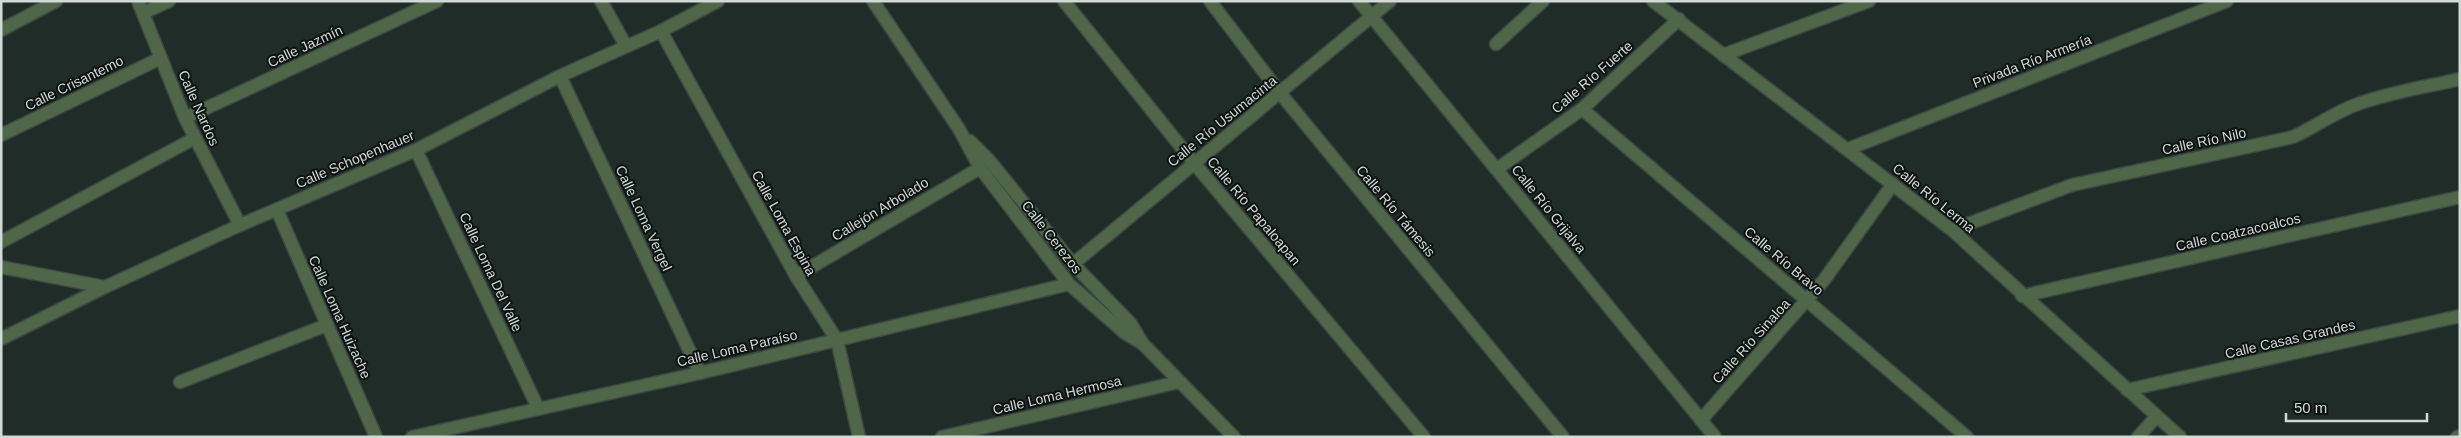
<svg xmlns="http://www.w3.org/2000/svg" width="2461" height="438" viewBox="0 0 2461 438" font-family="Arial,sans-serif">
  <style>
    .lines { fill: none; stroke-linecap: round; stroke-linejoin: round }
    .minor-casing { stroke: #3b4843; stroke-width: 15 }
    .minor { stroke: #4f6649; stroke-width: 12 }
    .labels { text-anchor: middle; stroke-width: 4; stroke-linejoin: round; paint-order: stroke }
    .street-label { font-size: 14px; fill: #d1d9d6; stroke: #0d1311 }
  </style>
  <rect width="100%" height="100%" fill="#1f2c27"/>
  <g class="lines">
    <!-- minor casing -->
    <g class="minor-casing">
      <g id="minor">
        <polyline points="138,1 185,118 240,225"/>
        <polyline points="601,1 626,46"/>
        <polyline points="873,1 959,129 980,168 1069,284 1125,333 1143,344"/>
        <polyline points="1064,1 1194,163 1424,437"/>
        <polyline points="1210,1 1280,93 1563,437"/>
        <polyline points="1359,1 1715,437"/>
        <polyline points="1653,1 1952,230 2180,437"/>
        <polyline points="143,13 169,1"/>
        <polyline points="1,30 56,1"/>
        <polyline points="661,31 796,276 837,340 859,437"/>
        <polyline points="1496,44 1543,1"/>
        <polyline points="1723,55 1869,1"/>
        <polyline points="560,76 700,373"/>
        <polyline points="1582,109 1967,437"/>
        <polyline points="185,118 437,1"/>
        <polyline points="1,135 161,58"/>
        <polyline points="970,141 989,160 1073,264 1131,324 1143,344 1234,437"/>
        <polyline points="1848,149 2227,1"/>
        <polyline points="416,150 538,408"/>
        <polyline points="1497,169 1582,109 1679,19"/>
        <polyline points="277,210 376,437"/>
        <path d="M1952,230L2072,185L2293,137C2315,127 2335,112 2358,104C2391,92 2426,87 2460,79"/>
        <polyline points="1,242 195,138"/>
        <polyline points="1073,264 1390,1"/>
        <polyline points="1,267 105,287"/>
        <polyline points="796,276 980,168"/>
        <polyline points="2022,296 2460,197"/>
        <polyline points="1,339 105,287 240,225 416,150 560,76 661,31 718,1"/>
        <polyline points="180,382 327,325"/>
        <polyline points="2127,390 2460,316"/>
        <polyline points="1701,420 1824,280 1893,184"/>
        <polyline points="412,437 700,373 1069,284"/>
        <polyline points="942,437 1179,382"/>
        <polyline points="2138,437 2157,416"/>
        <polyline points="2457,437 2460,436"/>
      </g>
    </g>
    <!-- minor -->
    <use href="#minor" class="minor"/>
  </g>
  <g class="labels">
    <!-- street labels -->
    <g class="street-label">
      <text transform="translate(305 46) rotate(-25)" y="5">Calle Jazmín</text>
      <text transform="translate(2032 61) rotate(-21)" y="5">Privada Río Armería</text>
      <text transform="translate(1592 77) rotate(-41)" y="5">Calle Río Fuerte</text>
      <text transform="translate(74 83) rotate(-26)" y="5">Calle Crisantemo</text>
      <text transform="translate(199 108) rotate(66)" y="5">Calle Nardos</text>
      <text transform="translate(1222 121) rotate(-39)" y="5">Calle Río Usumacinta</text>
      <text transform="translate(2204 141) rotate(-12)" y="5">Calle Río Nilo</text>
      <text transform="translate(355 159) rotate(-23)" y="5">Calle Schopenhauer</text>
      <text transform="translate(1934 198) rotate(39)" y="5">Calle Río Lerma</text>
      <text transform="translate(880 209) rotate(-31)" y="5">Callejón Arbolado</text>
      <text transform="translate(1549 209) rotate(51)" y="5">Calle Río Grijalva</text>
      <text transform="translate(1254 211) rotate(50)" y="5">Calle Río Papaloapan</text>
      <text transform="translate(1396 211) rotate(50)" y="5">Calle Río Támesis</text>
      <text transform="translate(644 218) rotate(65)" y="5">Calle Loma Vergel</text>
      <text transform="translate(784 223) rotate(61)" y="5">Calle Loma Espina</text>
      <text transform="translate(2238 232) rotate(-13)" y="5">Calle Coatzacoalcos</text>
      <text transform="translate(1052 237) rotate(52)" y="5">Calle Cerezos</text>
      <text transform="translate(1784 261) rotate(40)" y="5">Calle Río Bravo</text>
      <text transform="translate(491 272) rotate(65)" y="5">Calle Loma Del Valle</text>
      <text transform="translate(340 317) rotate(66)" y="5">Calle Loma Huizache</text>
      <text transform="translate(2290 339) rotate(-13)" y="5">Calle Casas Grandes</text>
      <text transform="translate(1751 341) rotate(-48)" y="5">Calle Río Sinaloa</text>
      <text transform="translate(737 348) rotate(-13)" y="5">Calle Loma Paraíso</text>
      <text transform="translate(1057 395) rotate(-13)" y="5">Calle Loma Hermosa</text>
    </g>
  </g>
  <!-- border -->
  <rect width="2461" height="438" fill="none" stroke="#d1d9d6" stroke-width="5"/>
  <!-- scale -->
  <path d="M2286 413v8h141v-8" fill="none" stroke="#d1d9d6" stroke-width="2.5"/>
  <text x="2294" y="413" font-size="15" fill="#d1d9d6" stroke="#0d1311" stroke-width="4" paint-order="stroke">50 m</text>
</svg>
